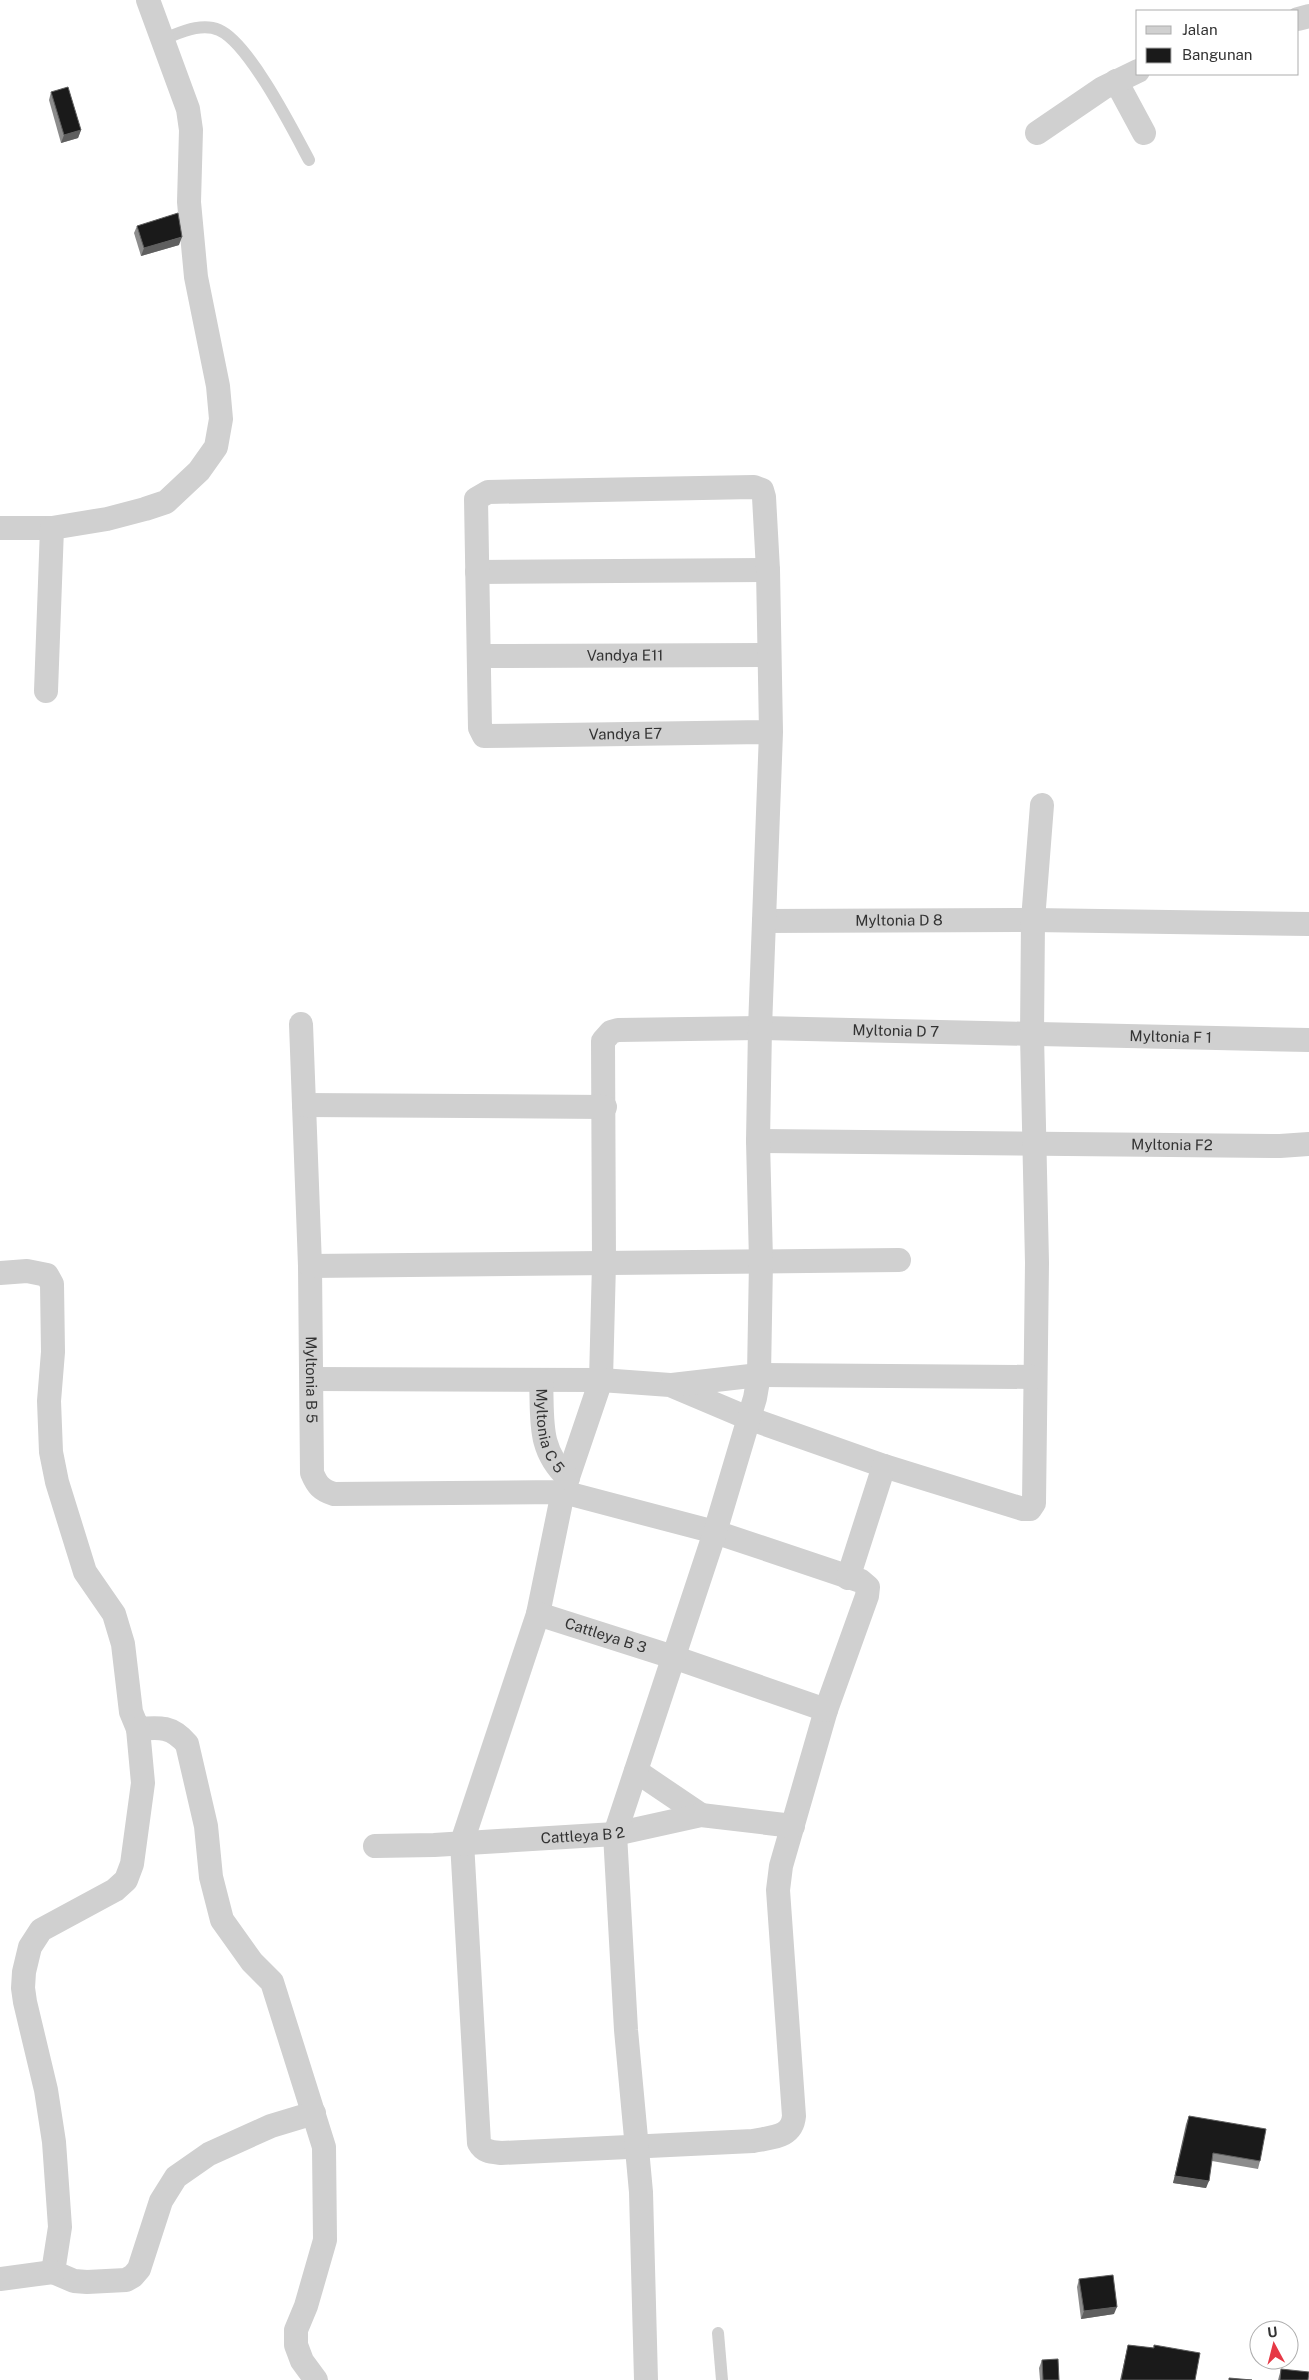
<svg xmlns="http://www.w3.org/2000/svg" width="1309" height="2380" viewBox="0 0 1309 2380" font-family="'Public Sans',sans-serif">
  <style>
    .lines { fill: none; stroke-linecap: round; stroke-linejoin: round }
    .lane { stroke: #d0d0d0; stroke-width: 12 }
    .street { stroke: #d0d0d0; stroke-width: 24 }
    .wall { fill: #8c8c8c }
    .shaded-wall { fill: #5f5f5f }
    .building { fill: #1a1a1a; stroke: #5f5f5f }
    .labels { text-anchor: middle; stroke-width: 5; stroke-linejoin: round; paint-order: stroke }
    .street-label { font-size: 15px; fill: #333; stroke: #fff }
  </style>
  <rect width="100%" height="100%" fill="#fff"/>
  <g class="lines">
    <!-- lane -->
    <g class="lane">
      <path d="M163,39C180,33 201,22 219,30C249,43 293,130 309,160"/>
      <polyline points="718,2333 722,2380"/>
    </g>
    <!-- street -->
    <g class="street">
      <polyline points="1298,19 1309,16"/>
      <polyline points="1116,81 1144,133"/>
      <polyline points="1037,133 1103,88 1138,71"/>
      <polyline points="0,528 52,528 107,519 145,509 166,502 199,471 216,447 221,419 218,386 196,277 189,202 191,130 188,109 148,0"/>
      <polyline points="477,572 768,570"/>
      <path id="s1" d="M480,656L769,655"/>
      <polyline points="46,691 52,528"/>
      <path id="s2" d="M764,921L1033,920L1309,924"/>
      <path id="s3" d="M301,1024L310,1266L312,1473C317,1485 321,1490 334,1494L563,1492L715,1532L861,1581L868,1587L867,1596L826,1710L781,1866L778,1890L794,2116C792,2138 772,2137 753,2141L501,2153C491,2152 484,2152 479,2143L462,1842L538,1614L563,1492L601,1380L604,1263L603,1041L611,1032L618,1030L760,1028L1309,1040"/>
      <polyline points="304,1105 605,1107"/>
      <path id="s4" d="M758,1141L1280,1146L1309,1144"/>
      <polyline points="310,1266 899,1260"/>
      <path d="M0,1273L27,1271L47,1275L52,1284L53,1352L49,1401L51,1452L57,1482L85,1572L114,1614L123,1644L131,1712L138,1729C160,1727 172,1726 187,1744L206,1826L211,1877L222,1920L252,1962L272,1982L324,2147L325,2240L306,2306L296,2330V2345L302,2361L316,2380"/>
      <polyline points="312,1379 601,1380 670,1385 748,1418 884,1466 1023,1509 1030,1509 1034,1503 1037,1263 1032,1035 1033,920 1042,805"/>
      <path id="s5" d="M541,1380C543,1420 537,1449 568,1478"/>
      <polyline points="672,1385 759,1375 1034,1377"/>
      <polyline points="848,1578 884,1466"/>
      <path id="s6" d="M538,1614L673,1657L826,1710"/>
      <polyline points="138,1729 143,1783 132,1864 126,1880 115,1890 41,1930 30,1947 24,1972 23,1988 25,2002 46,2090 54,2142 60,2227 53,2272 74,2281 87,2282 126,2280 133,2276 139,2269 161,2201 176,2177 209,2154 271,2126 314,2113"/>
      <polyline points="636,1771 701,1815"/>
      <path id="s7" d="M375,1846L434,1845L615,1834L701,1815L793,1826"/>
      <polyline points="0,2279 53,2272"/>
      <path id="s8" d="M646,2380L641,2192L626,2030L615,1834L715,1532L755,1398L759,1375L761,1261L758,1141L760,1028L771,732L768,570L764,497L762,490L754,487L488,492L476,499L480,728L484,736L771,732"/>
    </g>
  </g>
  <!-- wall -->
  <g class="wall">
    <polygon points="51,92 81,130 78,138 61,143 49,100"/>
    <polygon points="137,226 179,245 141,256 134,233"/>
    <polygon points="1189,2116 1260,2161 1258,2169 1212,2161 1206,2188 1173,2183 1186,2124"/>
    <polygon points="1079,2279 1114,2314 1081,2319 1077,2287"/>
    <polygon points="1128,2345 1153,2348 1154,2345 1195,2380 1120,2380"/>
    <polygon points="1042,2360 1059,2380 1040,2380 1039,2368"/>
    <polygon points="1281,2369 1308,2380 1278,2380"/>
  </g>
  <!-- shaded-wall -->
  <g class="shaded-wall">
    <polygon points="81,130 78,138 61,143 64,135"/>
    <polygon points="182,237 179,245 141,256 144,248"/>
    <polygon points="1175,2176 1209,2181 1206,2188 1173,2183"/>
    <polygon points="1117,2307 1114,2314 1081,2319 1084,2311"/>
  </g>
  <!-- building -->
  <g class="building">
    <polygon points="68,87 81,130 64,135 51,92"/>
    <polygon points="178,213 182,237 144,248 137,226"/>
    <polygon points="1189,2116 1266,2129 1260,2161 1213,2153 1209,2181 1175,2176"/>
    <polygon points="1113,2275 1117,2307 1084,2311 1079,2279"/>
    <polygon points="1128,2345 1154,2348 1154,2345 1200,2353 1195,2380 1121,2380"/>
    <polygon points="1058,2359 1059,2380 1043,2380 1042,2360"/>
    <polygon points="1281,2369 1309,2372 1308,2380 1280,2380"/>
    <polygon points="1229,2378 1252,2380 1229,2380"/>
  </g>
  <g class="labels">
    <!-- street labels -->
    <g class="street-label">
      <text dy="5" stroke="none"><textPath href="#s1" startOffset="145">Vandya E11</textPath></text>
      <text dy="5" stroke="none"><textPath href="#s8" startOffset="2582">Vandya E7</textPath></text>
      <text dy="5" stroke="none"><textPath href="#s2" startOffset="135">Myltonia D 8</textPath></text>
      <text dy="5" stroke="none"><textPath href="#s3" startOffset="3325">Myltonia D 7</textPath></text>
      <text dy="5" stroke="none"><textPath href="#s3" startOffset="3600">Myltonia F 1</textPath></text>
      <text dy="5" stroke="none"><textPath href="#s4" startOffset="414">Myltonia F2</textPath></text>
      <text dy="5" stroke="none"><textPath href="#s3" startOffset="356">Myltonia B 5</textPath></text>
      <text dy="5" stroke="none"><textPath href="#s5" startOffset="52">Myltonia C 5</textPath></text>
      <text dy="5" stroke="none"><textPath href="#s6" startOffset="71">Cattleya B 3</textPath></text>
      <text dy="5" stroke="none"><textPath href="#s7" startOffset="208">Cattleya B 2</textPath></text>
    </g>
  </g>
  <!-- legend -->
  <rect x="1136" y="10" width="162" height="65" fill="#ffffff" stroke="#adadad"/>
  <rect x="1146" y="26" width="25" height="8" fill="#d0d0d0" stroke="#adadad"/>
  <text x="1182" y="35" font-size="15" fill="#333333">Jalan</text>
  <rect x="1146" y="48" width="25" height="15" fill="#1a1a1a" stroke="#adadad"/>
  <text x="1182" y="60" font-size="15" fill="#333333">Bangunan</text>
  <!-- north arrow -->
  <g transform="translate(1274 2345) rotate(353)"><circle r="24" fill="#ffffff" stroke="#adadad"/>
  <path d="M0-4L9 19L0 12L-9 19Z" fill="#e63946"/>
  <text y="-8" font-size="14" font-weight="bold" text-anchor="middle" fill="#333333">U</text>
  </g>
</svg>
